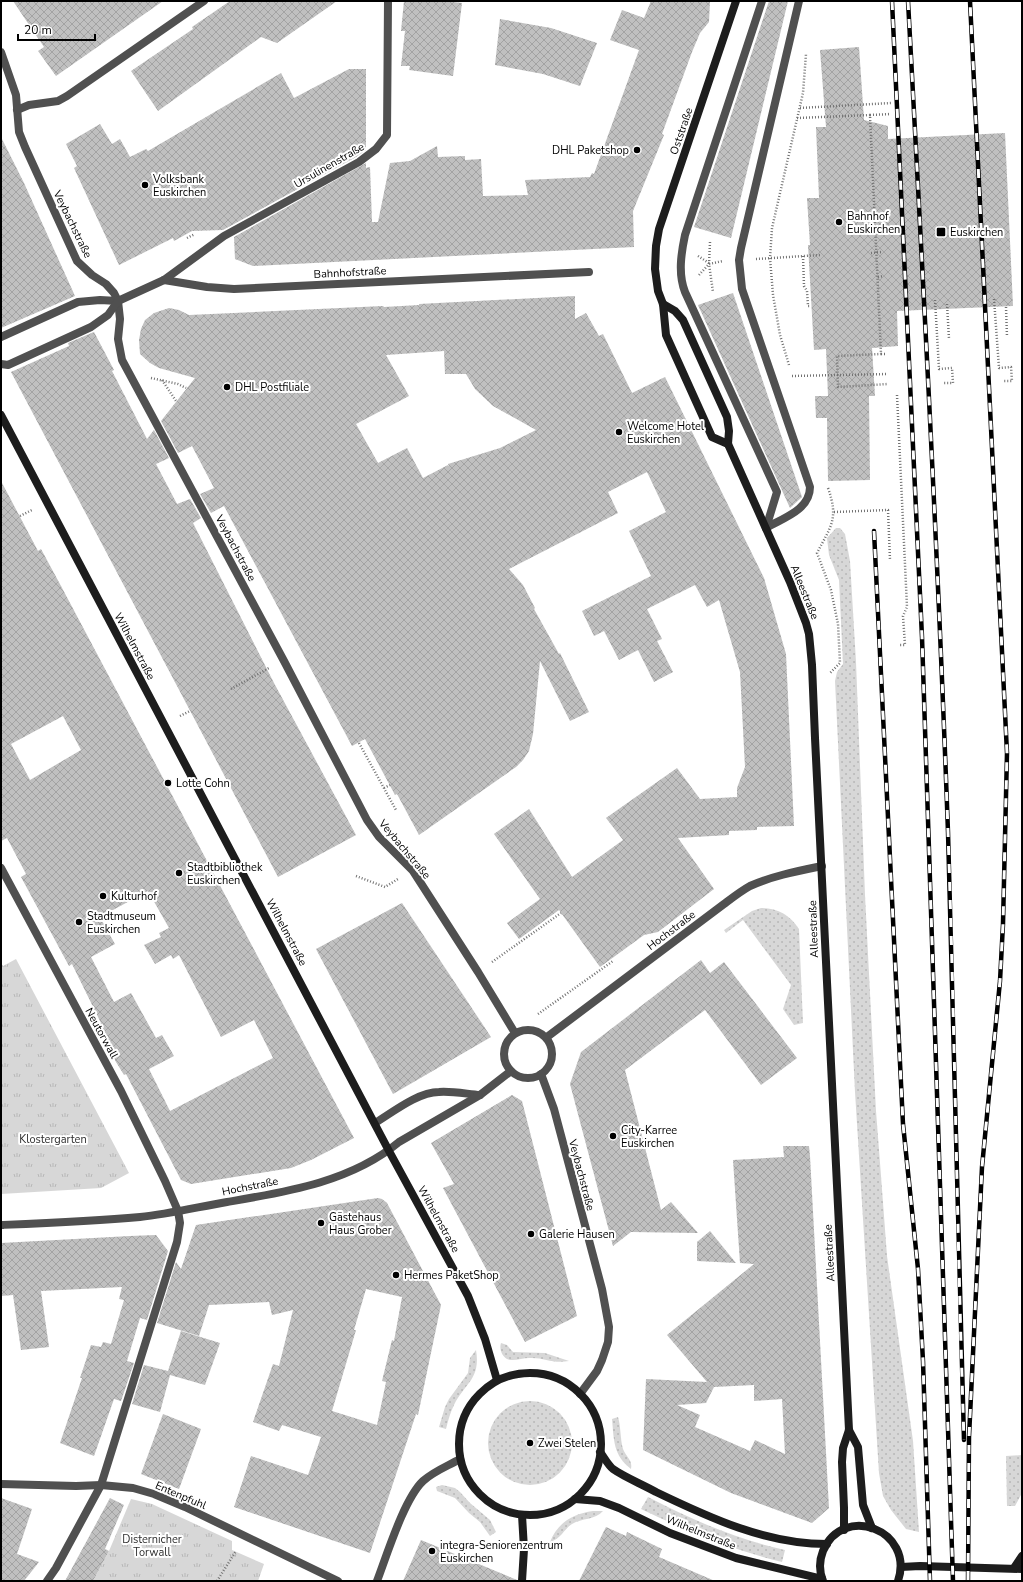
<svg xmlns="http://www.w3.org/2000/svg" width="1023" height="1582" viewBox="0 0 1023 1582" font-family="'Nunito Sans',sans-serif">
  <style>
    .grass { fill: url(#grass-dots) }
    .park { fill: url(#park-tufts) }
    .building { fill: url(#building-cross-hatch); fill-rule: evenodd }
    .lines { fill: none; stroke-linecap: round; stroke-linejoin: round }
    .path { stroke: #727272; stroke-width: 2.5; stroke-dasharray: 1 2; stroke-linecap: butt }
    .lane { stroke: #505050; stroke-width: 8 }
    .street { stroke: #505050; stroke-width: 8 }
    .secondary { stroke: #1d1d1d; stroke-width: 8 }
    .rail-casing { stroke: #000; stroke-width: 4.5 }
    .rail { stroke: #fff; stroke-width: 3; stroke-dasharray: 9; stroke-linecap: butt }
    .poi-dot { fill: #000; stroke: #fff; stroke-width: 1.5 }
    .labels { text-anchor: middle; stroke-width: 4; stroke-linejoin: round; paint-order: stroke }
    .street-label { font-size: 11px; fill: #000; stroke: #fff }
    .poi-label { font-size: 11px; fill: #000; stroke: #fff; text-anchor: start }
    .park-label { font-size: 11px; fill: #2e2e2e; stroke: #fff }
  </style>
  <defs>
    <pattern id="grass-dots" width="8" height="8" patternUnits="userSpaceOnUse"><rect width="8" height="8" fill="#d7d7d7"/><path d="M2 2h.1M6 6h.1" fill="none" stroke="#b7b7b7" stroke-width="1.8" stroke-linecap="round"/></pattern>
    <pattern id="park-tufts" width="24" height="20" patternUnits="userSpaceOnUse"><rect width="24" height="20" fill="#d7d7d7"/><path d="M3 7l-1-3M5 7V3M7 7l1-3M15 17l-1-3M17 17v-4M19 17l1-3" fill="none" stroke="#b7b7b7"/></pattern>
    <pattern id="building-cross-hatch" width="8" height="8" patternUnits="userSpaceOnUse"><rect width="8" height="8" fill="#c0c0c0"/><path d="M0 0l8 8M0 8l8-8" fill="none" stroke="#a3a3a3"/></pattern>
  </defs>
  <rect width="100%" height="100%" fill="#fff"/>
  <!-- grass -->
  <g class="grass">
    <polygon points="836,528 840,528 845,534 850,561 856,662 865,895 876,1111 881,1176 887,1256 913,1441 919,1532 906,1529 891,1510 883,1496 879,1473 855,1092 835,681 837,672 843,664 839,580 829,555 827,538"/>
    <path d="M761,908C778,908 790,915 799,929L803,1023L794,1025L783,1009L791,985L743,920L726,933L724,930L752,911Z"/>
    <path d="M501,1343L507,1345L513,1352L545,1353L569,1361C552,1364 544,1357 529,1358C522,1358 513,1362 507,1359C502,1356 499,1349 501,1343Z"/>
    <path d="M476,1350C481,1379 465,1383 454,1405C450,1413 448,1421 446,1429L439,1427L445,1407L449,1399L468,1373L470,1358Z"/>
    <circle cx="530" cy="1443" r="42"/>
    <path d="M618,1417C621,1427 620,1439 623,1449C626,1457 633,1460 631,1469C613,1455 614,1440 612,1419Z"/>
    <polygon points="1022,1455 1022,1493 1015,1506 1007,1506 1006,1456"/>
    <polygon points="442,1485 455,1488 460,1492 470,1503 490,1520 496,1532 490,1536 480,1522 469,1513 455,1498 437,1491 436,1487"/>
    <path d="M648,1497C692,1520 736,1539 785,1550L782,1562C733,1550 687,1531 641,1509Z"/>
    <path d="M593,1511H603C595,1520 582,1518 572,1524C563,1530 561,1539 550,1542C558,1522 573,1514 593,1511Z"/>
  </g>
  <!-- park -->
  <g class="park">
    <polygon points="16,959 129,1173 101,1188 1,1194 1,963 3,966"/>
    <polygon points="131,1499 152,1504 232,1541 232,1550 264,1564 258,1581 93,1581 109,1551"/>
  </g>
  <!-- building -->
  <g class="building">
    <polygon points="13,1 163,1 56,76 38,51 44,47"/>
    <polygon points="230,1 337,1 277,43 261,37 158,111 131,71 193,29 192,27"/>
    <polygon points="404,1 446,1 462,3 453,76 409,70 410,66 401,66 405,31 401,31"/>
    <polygon points="651,1 710,1 709,22 700,33 692,52 662,134 664,135 633,211 634,247 253,266 235,259 234,237 366,163 366,168 370,167 372,222 378,222 390,163 410,161 437,146 438,157 465,156 465,160 481,159 483,196 528,195 525,180 590,177 592,173 594,174 639,50 610,40 622,10 644,18"/>
    <polygon points="769,1 788,1 731,238 694,227"/>
    <polygon points="500,19 551,28 597,43 580,86 543,74 495,65"/>
    <polygon points="859,47 864,120 888,126 888,139 1005,133 1013,306 897,311 898,346 872,348 875,396 869,396 870,480 828,481 827,418 816,418 815,396 828,396 826,349 814,350 808,245 810,245 807,198 819,198 816,127 826,127 820,50"/>
    <polygon points="349,69 366,69 366,150 356,157 223,230 192,231 174,241 173,238 119,265 74,168 77,166 66,144 100,124 112,144 120,139 130,157 146,149 148,151 281,73 294,98"/>
    <polygon points="1,137 24,183 75,296 1,328"/>
    <polygon points="733,293 802,497 790,508 698,305"/>
    <path d="M575,296V319L586,313L599,336L603,334L632,393L665,377L764,578L786,654L794,826L757,827V830L729,831V835L678,838L714,889L658,932L644,935L600,967L559,910L519,939L507,923L540,899L494,834L529,809L572,877L623,840L606,818L677,768L700,799L737,797V788L745,767L740,672L719,600L707,607L695,585L647,609L662,639L657,641L673,672L654,682L638,650L619,660L604,631L594,636L582,611L651,576L629,531L666,512L647,472L608,492L618,513L509,569L523,585L535,608L534,609L559,654L560,653L589,712L570,721L540,661L533,734L529,751L523,760L516,767L419,835L397,794L395,795L365,739L352,746L224,506L211,513L200,494L214,488L192,446L178,453L161,421L195,378L159,368L150,363L140,354L139,340L141,329L145,320L154,313L169,308L179,310L189,315L383,306L384,307L419,305V304ZM444,351L445,374H466L475,389L493,406L536,430L500,448L448,464L449,466L448,465L423,478L407,448L378,463L356,424L409,396L386,355Z"/>
    <polygon points="94,332 114,370 112,371 147,439 154,430 169,458 156,464 177,504 190,499 201,518 193,523 274,683 356,835 278,877 11,372 69,346 68,343"/>
    <path d="M1,481L38,551L41,549L61,586L354,1138L311,1160L291,1168L191,1184L181,1180L126,1074L124,1075L116,1062L105,1040L107,1039L99,1024L101,1023L72,964L69,966L21,877L26,874L7,838L1,841ZM63,716L81,750L30,780L11,744ZM148,891L169,928L159,933L161,937L144,945L155,964L171,955L173,959L179,955L221,1037L254,1020L273,1058L170,1111L149,1069L174,1056L162,1035L156,1038L131,993L114,1002L91,957L115,944L100,917Z"/>
    <polygon points="402,903 491,1037 393,1094 316,949"/>
    <polygon points="701,960 710,973 724,962 797,1058 761,1085 705,1010 625,1070 661,1210 671,1202 698,1233 631,1232 613,1246 570,1084 581,1052"/>
    <polygon points="512,1095 522,1101 577,1316 525,1342 443,1188 454,1184 431,1143"/>
    <path d="M783,1146H809L810,1156L829,1508L812,1523L731,1493L643,1450L646,1379L707,1382L667,1335L754,1264L740,1263L733,1160L784,1157ZM754,1385V1401L782,1399L785,1454L755,1440L750,1451L695,1427L700,1415L677,1405L706,1403L714,1387Z"/>
    <path d="M378,1198L382,1199L387,1203L441,1305L418,1415L416,1414L370,1553L234,1507L251,1456L308,1475L321,1437L282,1425L279,1431L253,1422L273,1364L279,1366L293,1310L272,1315L269,1302L209,1305L199,1336L157,1323L176,1262L181,1269L196,1225ZM366,1289L402,1297L394,1341L392,1340L382,1381L386,1382L377,1425L332,1411L356,1330H354Z"/>
    <polygon points="710,1231 736,1263 697,1261 697,1242"/>
    <polygon points="156,1235 168,1251 147,1320 140,1318 127,1361 134,1363 121,1401 114,1399 94,1456 60,1443 82,1378 80,1378 91,1345 101,1347 103,1342 111,1344 124,1300 119,1299 122,1287 41,1291 49,1347 21,1350 13,1295 1,1296 1,1243 130,1236"/>
    <polygon points="181,1331 220,1343 205,1385 170,1375 160,1412 132,1404 144,1365 168,1371"/>
    <polygon points="163,1414 201,1429 179,1489 141,1474"/>
    <polygon points="1,1498 32,1509 17,1554 39,1562 24,1581 1,1581"/>
    <polygon points="110,1498 124,1505 105,1549 109,1551 93,1581 65,1581"/>
    <polygon points="606,1527 626,1536 627,1532 662,1549 659,1557 715,1581 579,1581"/>
    <polygon points="421,1540 517,1580 517,1581 403,1581"/>
  </g>
  <g class="lines">
    <!-- path -->
    <g class="path">
      <polyline points="800,108 891,103"/>
      <polyline points="870,115 891,114"/>
      <polyline points="797,118 870,115 881,354 837,356 838,387 888,384"/>
      <polyline points="187,238 195,234"/>
      <polyline points="710,242 709,264 713,292"/>
      <polyline points="871,253 882,252"/>
      <polyline points="698,256 709,263"/>
      <polyline points="803,256 804,286 807,291 808,306 811,306"/>
      <polyline points="756,259 821,255"/>
      <polyline points="699,275 709,264 723,261"/>
      <polyline points="878,277 883,276"/>
      <polyline points="994,299 999,368 1011,367 1012,381 1003,381"/>
      <polyline points="935,300 939,369 952,368 953,383 943,383"/>
      <polyline points="947,304 949,339"/>
      <polyline points="1006,307 1007,337"/>
      <polyline points="881,354 887,354"/>
      <polyline points="789,365 780,335 773,295 770,258 772,228 803,93 806,54"/>
      <polyline points="792,376 888,374"/>
      <polyline points="151,378 178,384 186,388"/>
      <polyline points="162,380 176,401"/>
      <polyline points="897,395 907,607 903,616 905,645 900,645"/>
      <path d="M828,488C839,519 831,526 817,553L831,590L838,624L840,663L830,673"/>
      <polyline points="834,512 888,510 890,560"/>
      <polyline points="20,516 32,510"/>
      <polyline points="231,689 269,668"/>
      <polyline points="180,716 190,711"/>
      <polyline points="359,743 396,810"/>
      <polyline points="384,788 390,785"/>
      <polyline points="356,876 385,887 398,879"/>
      <polyline points="492,962 561,913"/>
      <polyline points="538,1014 613,961"/>
      <polyline points="217,1581 236,1551"/>
    </g>
    <!-- lane -->
    <g class="lane">
      <path d="M762,1L685,235C681,254 678,274 685,292L777,492L766,528"/>
      <path d="M766,528C783,518 810,510 810,487L742,289L739,260L741,248L799,1"/>
    </g>
    <!-- street -->
    <g class="street">
      <polyline points="1,52 16,95 19,132 25,147 77,261 92,275 106,284 114,293 118,301 120,319 118,339 122,360 284,661 367,820 379,837 413,871 478,972 515,1033"/>
      <polyline points="17,110 29,105 58,101 67,96 204,1"/>
      <polyline points="164,280 207,287 234,289 589,272"/>
      <polyline points="1,337 78,302 100,300 118,301"/>
      <polyline points="1,364 8,365 91,327 108,315 118,301 164,280 224,236 359,162 376,149 387,135 388,1"/>
      <polyline points="1,868 121,1091 165,1181 178,1211 180,1223 177,1242 101,1485 56,1568 47,1581"/>
      <circle cx="528" cy="1054" r="24"/>
      <path d="M547,1037L724,904C732,898 741,891 750,886C772,876 798,871 822,866"/>
      <polyline points="541,1074 554,1109 602,1289 609,1327 608,1342 602,1360 597,1371 580,1394"/>
      <path d="M375,1123C393,1112 418,1092 439,1092C452,1091 467,1094 480,1095"/>
      <path d="M1,1225C47,1223 94,1221 140,1217C169,1214 198,1207 227,1202C286,1192 351,1182 399,1142L480,1095L511,1071"/>
      <polyline points="1,1484 76,1486 101,1485 133,1488 154,1494 185,1507 338,1581"/>
      <path d="M377,1581C387,1555 404,1499 423,1481C434,1471 448,1466 460,1459"/>
    </g>
    <!-- secondary -->
    <g class="secondary">
      <polyline points="663,304 675,311 683,320 727,417 729,431 728,444 790,582 806,623 809,634 812,665 815,738 849,1430 843,1448 842,1462 844,1508 844,1530"/>
      <polyline points="1,415 389,1151 468,1296 485,1339 497,1380"/>
      <polyline points="728,444 712,437 666,335 663,304 658,291 655,269 656,246 659,229 736,1"/>
      <circle cx="530" cy="1444" r="71"/>
      <polyline points="849,1430 858,1447 863,1505 872,1528"/>
      <path d="M600,1452C604,1457 608,1465 613,1469C626,1478 642,1484 656,1492C710,1518 766,1544 827,1544"/>
      <polyline points="575,1499 600,1501 619,1508 670,1533 736,1558 822,1579"/>
      <polyline points="901,1567 920,1566 1022,1569"/>
      <polyline points="1014,1568 1022,1556"/>
      <polyline points="522,1581 524,1549 522,1515"/>
      <path d="M823,1581C819,1571 819,1561 823,1551C843,1503 915,1530 898,1581"/>
    </g>
    <!-- rail casing -->
    <g class="rail-casing">
      <g id="rail">
        <polyline points="892,1 922,637 953,1581"/>
        <path d="M908,1C923,278 938,555 948,832C955,1035 957,1237 964,1440"/>
        <polyline points="874,531 903,1124 918,1269 923,1361 930,1581"/>
        <polyline points="968,1580 969,1437 982,1167 1000,981 1003,924 1007,753 970,1"/>
      </g>
    </g>
    <!-- rail -->
    <use href="#rail" class="rail"/>
  </g>
  <!-- markers -->
  <g class="poi-dot">
    <circle cx="637" cy="150" r="4"/>
    <circle cx="145" cy="185" r="4"/>
    <circle cx="839" cy="222" r="4"/>
    <rect x="936" y="227" width="10" height="10" rx="2"/>
    <circle cx="227" cy="387" r="4"/>
    <circle cx="619" cy="432" r="4"/>
    <circle cx="168" cy="783" r="4"/>
    <circle cx="179" cy="873" r="4"/>
    <circle cx="103" cy="896" r="4"/>
    <circle cx="79" cy="922" r="4"/>
    <circle cx="613" cy="1136" r="4"/>
    <circle cx="321" cy="1223" r="4"/>
    <circle cx="531" cy="1234" r="4"/>
    <circle cx="396" cy="1275" r="4"/>
    <circle cx="530" cy="1443" r="4"/>
    <circle cx="432" cy="1551" r="4"/>
  </g>
  <g class="labels">
    <!-- street labels -->
    <g class="street-label">
      <text transform="translate(681 131) rotate(-71)" y="4">Oststraße</text>
      <text transform="translate(329 165) rotate(-30)" y="4">Ursulinenstraße</text>
      <text transform="translate(73 224) rotate(64)" y="4">Veybachstraße</text>
      <text transform="translate(350 272) rotate(-3)" y="4">Bahnhofstraße</text>
      <text transform="translate(236 548) rotate(62)" y="4">Veybachstraße</text>
      <text transform="translate(805 592) rotate(68)" y="4">Alleestraße</text>
      <text transform="translate(135 646) rotate(62)" y="4">Wilhelmstraße</text>
      <text transform="translate(405 849) rotate(50)" y="4">Veybachstraße</text>
      <text transform="translate(813 929) rotate(-92)" y="4">Alleestraße</text>
      <text transform="translate(671 930) rotate(-37)" y="4">Hochstraße</text>
      <text transform="translate(287 932) rotate(62)" y="4">Wilhelmstraße</text>
      <text transform="translate(102 1033) rotate(61)" y="4">Neutorwall</text>
      <text transform="translate(582 1175) rotate(75)" y="4">Veybachstraße</text>
      <text transform="translate(250 1186) rotate(-11)" y="4">Hochstraße</text>
      <text transform="translate(439 1219) rotate(61)" y="4">Wilhelmstraße</text>
      <text transform="translate(829 1253) rotate(-93)" y="4">Alleestraße</text>
      <text transform="translate(181 1495) rotate(23)" y="4">Entenpfuhl</text>
      <text transform="translate(701 1532) rotate(22)" y="4">Wilhelmstraße</text>
    </g>
    <!-- poi labels -->
    <g class="poi-label">
      <text x="629" y="154" text-anchor="end">DHL Paketshop</text>
      <text x="153" y="183">Volksbank<tspan x="153" dy="13">Euskirchen</tspan></text>
      <text x="847" y="220">Bahnhof<tspan x="847" dy="13">Euskirchen</tspan></text>
      <text x="950" y="236">Euskirchen</text>
      <text x="235" y="391">DHL Postfiliale</text>
      <text x="627" y="430">Welcome Hotel<tspan x="627" dy="13">Euskirchen</tspan></text>
      <text x="176" y="787">Lotte Cohn</text>
      <text x="187" y="871">Stadtbibliothek<tspan x="187" dy="13">Euskirchen</tspan></text>
      <text x="111" y="900">Kulturhof</text>
      <text x="87" y="920">Stadtmuseum<tspan x="87" dy="13">Euskirchen</tspan></text>
      <text x="621" y="1134">City-Karree<tspan x="621" dy="13">Euskirchen</tspan></text>
      <text x="329" y="1221">Gästehaus<tspan x="329" dy="13">Haus Grober</tspan></text>
      <text x="539" y="1238">Galerie Hausen</text>
      <text x="404" y="1279">Hermes PaketShop</text>
      <text x="538" y="1447">Zwei Stelen</text>
      <text x="440" y="1549">integra-Seniorenzentrum<tspan x="440" dy="13">Euskirchen</tspan></text>
    </g>
    <!-- park labels -->
    <g class="park-label">
      <text x="53" y="1143">Klostergarten</text>
      <text x="152" y="1543">Disternicher<tspan x="152" dy="13">Torwall</tspan></text>
    </g>
  </g>
  <!-- border -->
  <rect width="1023" height="1582" fill="none" stroke="#000000" stroke-width="4"/>
  <!-- scale -->
  <path d="M18 34v6h77v-6" fill="none" stroke="#000000" stroke-width="2"/>
  <text x="24" y="34" font-size="12" fill="#000000" stroke="#ffffff" stroke-width="3" paint-order="stroke">20 m</text>
</svg>
